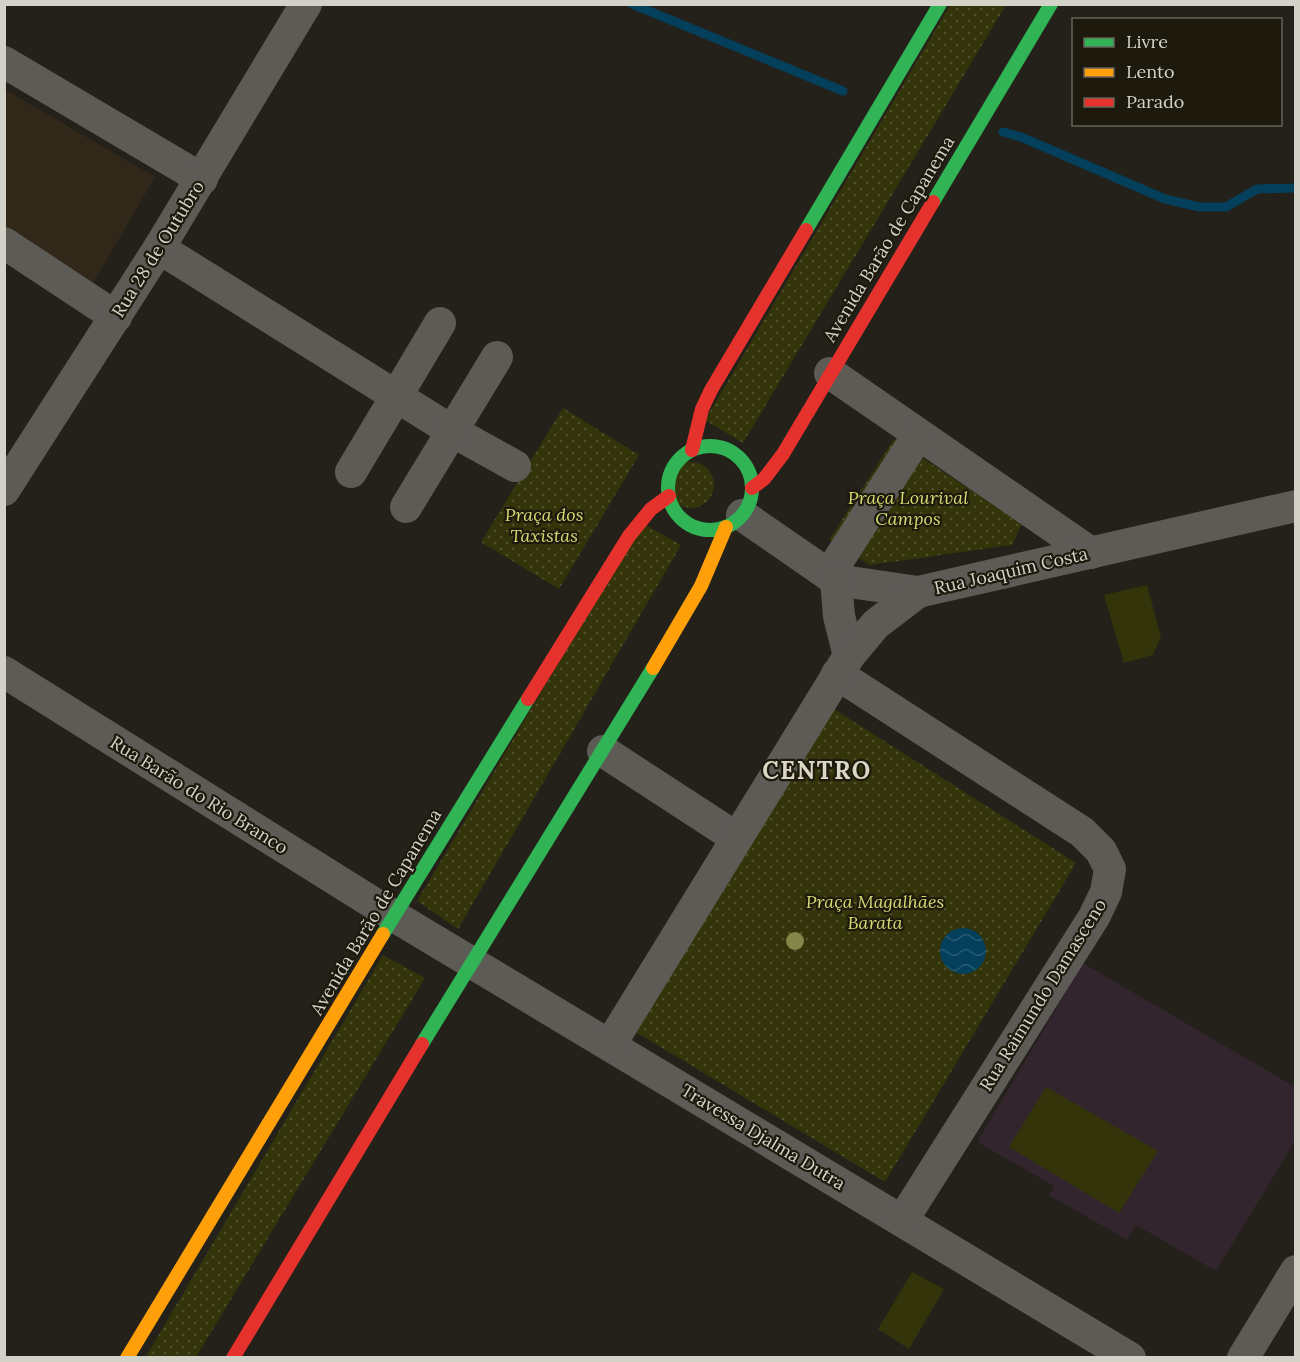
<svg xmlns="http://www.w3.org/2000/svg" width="1300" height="1362" viewBox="0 0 1300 1362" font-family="Lora,serif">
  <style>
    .commercial { fill: #31281a }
    .education { fill: #32252e }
    .park { fill: url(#park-dots) }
    .garden { fill: #333409 }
    .water { fill: url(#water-waves) }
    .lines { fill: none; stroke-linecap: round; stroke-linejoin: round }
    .stream { stroke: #043f5b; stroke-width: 9 }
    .street { stroke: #5d5b56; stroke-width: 32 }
    .fast { stroke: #30b455; stroke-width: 14 }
    .slow { stroke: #ff9f0a; stroke-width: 14 }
    .jam { stroke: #e5322d; stroke-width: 14 }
    .tree { fill: #84874a }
    .labels { text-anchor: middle; stroke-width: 4.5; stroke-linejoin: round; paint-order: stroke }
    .street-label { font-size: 18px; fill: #d3d2c9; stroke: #1d1a0d }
    .park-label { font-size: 18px; font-style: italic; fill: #d4da71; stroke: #1d1a0d }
    .district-label { font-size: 24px; font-weight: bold; letter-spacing: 1.5px; fill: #dbd7c5; stroke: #1d1a0d }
  </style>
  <defs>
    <pattern id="park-dots" width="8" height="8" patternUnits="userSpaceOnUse" patternTransform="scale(1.5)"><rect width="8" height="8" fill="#333409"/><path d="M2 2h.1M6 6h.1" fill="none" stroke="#50502c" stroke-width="1.8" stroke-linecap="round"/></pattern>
    <pattern id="water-waves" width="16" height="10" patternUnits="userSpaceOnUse" patternTransform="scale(1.5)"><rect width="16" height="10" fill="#043f5b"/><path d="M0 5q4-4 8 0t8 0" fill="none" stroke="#285a71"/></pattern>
  </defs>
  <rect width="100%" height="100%" fill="#23211a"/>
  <!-- commercial -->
  <polygon class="commercial" points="4,89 155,177 89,290 5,233"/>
  <!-- education -->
  <polygon class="education" points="1083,963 1295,1087 1295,1141 1216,1271 1136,1225 1127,1240 1049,1195 1054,1186 977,1142"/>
  <!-- park -->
  <g class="park">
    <polygon points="950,5 1006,5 743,443 705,420"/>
    <polygon points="563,408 639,455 559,589 481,542"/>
    <polygon points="894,439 1022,524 1012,545 870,565 829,540"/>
    <circle cx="691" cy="485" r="23"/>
    <polygon points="642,523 681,545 458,929 417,901"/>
    <polygon points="826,704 1076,863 885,1182 634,1031"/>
    <polygon points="383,955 425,978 196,1357 145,1358"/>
  </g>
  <!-- garden -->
  <g class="garden">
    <polygon points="1147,585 1161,637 1153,655 1124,663 1104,595"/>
    <polygon points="1046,1087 1158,1151 1119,1213 1009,1147"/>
    <polygon points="912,1272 944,1289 909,1349 878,1329"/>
  </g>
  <!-- water -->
  <circle class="water" cx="963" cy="951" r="23"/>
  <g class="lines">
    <!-- stream -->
    <g class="stream">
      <polyline points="632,4 843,91"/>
      <polyline points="1003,132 1021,137 1165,199 1199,207 1226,207 1257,189 1296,188"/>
    </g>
    <!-- street -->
    <g class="street">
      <polyline points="4,62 202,179"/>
      <polyline points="4,243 116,317"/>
      <polyline points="159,248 452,431 515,466"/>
      <polyline points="830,373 1091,553"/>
      <polyline points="351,472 440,323"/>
      <polyline points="4,490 159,248 306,4"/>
      <polyline points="406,507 497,357"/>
      <polyline points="742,515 836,580 918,592 1296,506"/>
      <polyline points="829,575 918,435"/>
      <polyline points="836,580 839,616 849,656"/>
      <polyline points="4,672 394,916 1130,1358"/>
      <polyline points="837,674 1082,832 1101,851 1110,869 1106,892 1094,917 902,1221"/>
      <polyline points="603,751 735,837"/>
      <polyline points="610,1045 849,656 876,624 918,592"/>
      <polyline points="1243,1358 1296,1271"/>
    </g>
    <!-- fast -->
    <g class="fast">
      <polyline points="933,202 1051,4"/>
      <polyline points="806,230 940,4"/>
      <circle cx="710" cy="488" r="42"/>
      <polyline points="383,934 528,699"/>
      <polyline points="422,1044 653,668"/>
    </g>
    <!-- slow -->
    <g class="slow">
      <polyline points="653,668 701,586 726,527"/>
      <polyline points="127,1358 383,934"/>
    </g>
    <!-- jam -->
    <g class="jam">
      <polyline points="692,450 702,409 711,390 806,230"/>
      <polyline points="752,488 764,479 783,454 933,202"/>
      <polyline points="528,699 629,536 651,509 669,496"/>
      <polyline points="233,1358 422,1044"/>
    </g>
  </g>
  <!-- trees -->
  <circle class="tree" cx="795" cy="941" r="9"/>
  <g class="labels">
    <!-- street labels -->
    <g class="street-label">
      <text transform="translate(889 239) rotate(-59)" y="6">Avenida Barão de Capanema</text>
      <text transform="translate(158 249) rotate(-58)" y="6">Rua 28 de Outubro</text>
      <text transform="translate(1011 571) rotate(-13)" y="6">Rua Joaquim Costa</text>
      <text transform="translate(199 795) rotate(32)" y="6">Rua Barão do Rio Branco</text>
      <text transform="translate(376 912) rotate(-59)" y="6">Avenida Barão de Capanema</text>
      <text transform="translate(1043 995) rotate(-58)" y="6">Rua Raimundo Damasceno</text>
      <text transform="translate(763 1137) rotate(31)" y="6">Travessa Djalma Dutra</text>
    </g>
    <!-- park labels -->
    <g class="park-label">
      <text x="908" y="504">Praça Lourival<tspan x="908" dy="21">Campos</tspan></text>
      <text x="544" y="521">Praça dos<tspan x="544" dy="21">Taxistas</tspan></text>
      <text x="875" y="908">Praça Magalhães<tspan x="875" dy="21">Barata</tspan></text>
    </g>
    <!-- district labels -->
    <g class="district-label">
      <text x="817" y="779">CENTRO</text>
    </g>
  </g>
  <!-- border -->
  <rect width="1300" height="1362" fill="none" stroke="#d3d2c9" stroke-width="12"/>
  <!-- legend -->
  <rect x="1072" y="18" width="210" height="108" fill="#1d1a0d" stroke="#666458" stroke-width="1.5"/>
  <rect x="1084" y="38" width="30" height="9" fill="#30b455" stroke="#666458" stroke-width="1.5"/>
  <text x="1126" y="48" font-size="18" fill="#d3d2c9">Livre</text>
  <rect x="1084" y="68" width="30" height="9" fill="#ff9f0a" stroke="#666458" stroke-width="1.5"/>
  <text x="1126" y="78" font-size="18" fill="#d3d2c9">Lento</text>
  <rect x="1084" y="98" width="30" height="9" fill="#e5322d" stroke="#666458" stroke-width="1.5"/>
  <text x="1126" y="108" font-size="18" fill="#d3d2c9">Parado</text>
</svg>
